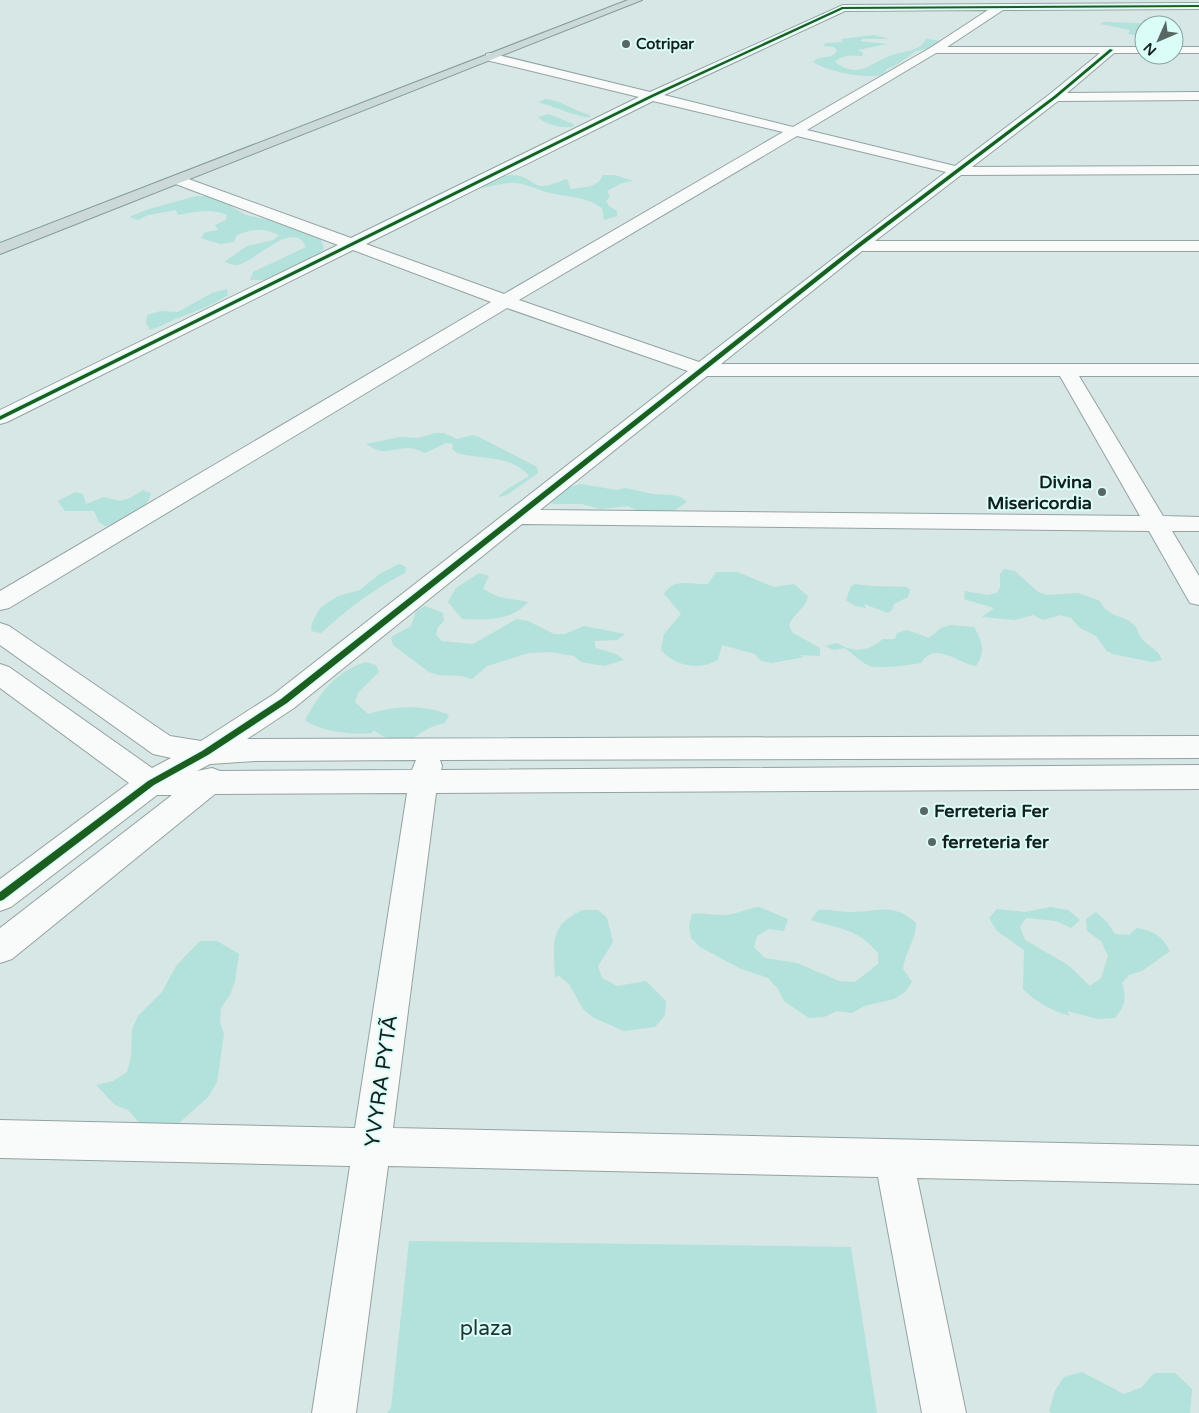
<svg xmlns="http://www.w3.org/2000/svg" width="1199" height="1413" viewBox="0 0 1199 1413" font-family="'Varela Round',sans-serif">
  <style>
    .green { fill: #b3e1db }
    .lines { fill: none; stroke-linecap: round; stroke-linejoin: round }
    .minor-casing { stroke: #95a2a1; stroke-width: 2 }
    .trunk-casing { stroke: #849b99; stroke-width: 2 }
    .minor { fill: #f9fbfb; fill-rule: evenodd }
    .trunk { fill: #cbd9d8; fill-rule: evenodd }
    .cycleway-casing { stroke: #dbfdf8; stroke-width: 3 }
    .cycleway { fill: #1b5e20; fill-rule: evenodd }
    .poi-dot { fill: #586664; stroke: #dbfdf8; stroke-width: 2 }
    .labels { text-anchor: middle; stroke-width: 4; stroke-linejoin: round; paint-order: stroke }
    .far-poi-label { font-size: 15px; font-weight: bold; fill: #14201e; stroke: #dbfdf8; text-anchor: start }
    .poi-label { font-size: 18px; font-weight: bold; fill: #14201e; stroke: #dbfdf8; text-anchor: start }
    .near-street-label { font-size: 21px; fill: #14201e; stroke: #dbfdf8 }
    .near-park-label { font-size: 21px; fill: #203633; stroke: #dbfdf8 }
  </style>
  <rect width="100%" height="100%" fill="#d6e7e5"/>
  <!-- green -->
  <g class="green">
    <polygon points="1104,22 1167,24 1144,25 1144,36 1128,34 1130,30 1100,24"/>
    <path d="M874,35L889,39H863L860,41L887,44L858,50L863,53L862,56C853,55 841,55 835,62C859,80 870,63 892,55C903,51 920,52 926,39L942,41L933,48L916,51L898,64L887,69L883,75C866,79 828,72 813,62C820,54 833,61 837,50L834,47L824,46L825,43L843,42L841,39Z"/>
    <path d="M546,99C563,101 574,111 590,115V117C583,119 549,105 538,102Z"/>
    <path d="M549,114L573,124L574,126C566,130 544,124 538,117Z"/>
    <path d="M512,175C525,176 525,178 535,184C543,190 559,181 567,179L571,189C583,187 598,188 603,175H615L633,181L622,183L607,191L610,196L606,201L609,206L617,211V216L604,220L602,208C586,196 565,197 546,192C536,189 527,184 516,183C500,182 486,189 470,189L499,177Z"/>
    <path d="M196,196H209L229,202L232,207L246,215L293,225L320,237L324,248L313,261L264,280H250L253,272L306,247C293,217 254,264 236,265C232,265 228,263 224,262L247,246L273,240L279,235C263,228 252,228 236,236L234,242L220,244L201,238L205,232L218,230L215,225L226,220L227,215C211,208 195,212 178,215L176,210L148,215L138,220L129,217L149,209Z"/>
    <path d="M227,289L228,295C214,304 199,310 183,316C172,320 162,326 150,330L146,323L147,315L161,311L178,312L212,293Z"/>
    <path d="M435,433H444L457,439L473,435L481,438L537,467L538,473L507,495L498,497C506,488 519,483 529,476C511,454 481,460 457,453L452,449L453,444L446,443L425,453C420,451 414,448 410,448C389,448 386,457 366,444L400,437L418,438Z"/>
    <polygon points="581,484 616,490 625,488 653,494 671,495 681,497 687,502 675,510 666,512 636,510 628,506 600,509 582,504 551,504 554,503 547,502 563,489"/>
    <path d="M145,489L144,491L151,493C147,511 122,524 105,526L99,522L94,511H65L58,501L75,492L83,494L86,504L104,497L120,501L130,498Z"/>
    <path d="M399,564L406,567L405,573C375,588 346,610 321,633L311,631L312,623L320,608L338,596L360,590L381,573Z"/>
    <path d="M1004,569L1015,571L1038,592L1048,595L1078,593L1100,601C1108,619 1125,614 1135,626C1138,630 1139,636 1143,640C1150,648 1158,649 1162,660L1152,662L1113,654L1107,651L1096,636L1080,628L1071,618L1060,615L1043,620L1033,615L1015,620L982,617L994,608L964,599L965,591L987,595L997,593L1000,587V574Z"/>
    <path d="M716,572H737L774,587L794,584L808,596C806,609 792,614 789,626L793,633L820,648V656L798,655L804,657L772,663L761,661L755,654L722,645L718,660C699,671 675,666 661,650L664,634L681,614L664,594C674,577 691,585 708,584Z"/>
    <path d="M479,573L489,576L483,589L499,597L528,602C512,621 485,620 462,619L448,602L456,588Z"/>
    <path d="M855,584C872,587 889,586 907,587L910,590L908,597L894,604L892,610L888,613L864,604L866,608L855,606L846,600L851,586Z"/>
    <polygon points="425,606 443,613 444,621 438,627 436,635 442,641 473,644 517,619 528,621 554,634 565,634 584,626 625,634 617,640 594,641 596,648 616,654 624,660 604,666 581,662 574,656 551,652 529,653 487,666 472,679 462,676 438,675 429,672 393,645 391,637 411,626 416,611"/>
    <path d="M950,625L974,627C982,641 986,652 976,666C957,663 935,640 921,663C912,665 877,669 870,666C861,663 853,653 844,648L834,650L825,646L837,643C853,653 868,652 883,639H895L897,633L907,630L929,638L941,628Z"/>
    <path d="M366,662L376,665L379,672L358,693L355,702L368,714C395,706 423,704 449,715L445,723C409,730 414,757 373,730L372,733C352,735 321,732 305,720C320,693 336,671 366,662Z"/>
    <path d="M759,907L788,919L784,931L769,929L757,936L754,947L765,958L797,963L839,981L855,982L878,964V953C857,928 839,929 811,920L818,910C829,909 838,912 849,912C878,913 891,901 916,923C916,940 905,952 903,969L912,982L905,992L894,999L864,1006L852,1013L837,1011L824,1017L809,1018L784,1001L778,989L768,978L739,968L700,947L691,938L689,926L692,914C705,912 719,917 732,914C741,912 749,908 759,907Z"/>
    <path d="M1051,907L1068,910L1080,920L1071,928L1056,921L1026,918L1020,927L1025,940L1068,965L1090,986L1101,978L1108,956L1101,941L1087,931L1086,919L1096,912L1107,922L1115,934L1129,935L1137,928C1154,931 1162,936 1170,951L1142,971L1129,975L1122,983C1127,998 1125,1006 1115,1018L1098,1019L1067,1011L1070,1016C1051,1010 1037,1003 1023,989L1024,950L997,931L989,918L997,909L1025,912Z"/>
    <path d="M583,910H598L607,918L613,942L598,966L602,978L617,986L646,981L666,1001L665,1015L655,1027L624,1031L594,1018L583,1009L569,984L558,975L555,978C554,944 548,925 583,910Z"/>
    <polygon points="200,941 217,941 239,954 235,981 230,995 221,1008 220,1023 224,1034 217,1082 208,1097 180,1122 163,1130 145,1129 128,1110 115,1105 96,1085 113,1081 127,1072 131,1057 132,1030 138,1016 162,992 176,966"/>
    <polygon points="409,1241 851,1247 877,1413 387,1413 391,1408"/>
    <polygon points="1082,1372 1124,1394 1142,1387 1154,1373 1175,1373 1192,1389 1190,1413 1051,1413 1049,1411 1055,1391 1064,1377"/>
  </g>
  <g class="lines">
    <!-- minor casing -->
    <g class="minor-casing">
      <g id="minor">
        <path d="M1199,3V9L1003,10L947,47H1144V53H1114L1067,93L1199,92V100L1058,101L972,167L1199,166V174L961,175L875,241H1199V251H862L721,364H1199V376H1079L1163,516L1199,517V531H1172L1199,576V605L1190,603L1149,531L522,524L294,708L247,739L1199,736V758L440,760L442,766L441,770L1199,765V789L436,793L393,1128L1199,1146V1184L917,1178L966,1413H922L878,1177L388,1166L356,1413H312L350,1166L0,1158V1120L355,1128L407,793L215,794L12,959L0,963V928L172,795H157L11,907L0,911V879L129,783L0,688V664L9,667L152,768L171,758L153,754L0,645V623L9,626L170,736L201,741L274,694L688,371L507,308L9,608L0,610V591L491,302L353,250L7,422L0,424V410L338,245L173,183L171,180L173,177H183L351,238L639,97L486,60V54L490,53L650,92L843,5ZM988,10L930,48L793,127L664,95L845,11ZM936,53H1100L1050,94L955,166L807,130ZM653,101L783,132L504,294L366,244ZM797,136L946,172L699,362L519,300ZM707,376H1060L1140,516L540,510ZM416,760L412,770L220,771L212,768L197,771L210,764L255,761Z"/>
        <rect x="1174" y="47" width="25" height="6"/>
      </g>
    </g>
    <!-- trunk casing -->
    <g class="trunk-casing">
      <polygon id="trunk" points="628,0 642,0 0,254 0,243"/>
    </g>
    <!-- minor -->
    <use href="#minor" class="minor"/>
    <!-- trunk -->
    <use href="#trunk" class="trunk"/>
    <!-- cycleway casing -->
    <g class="cycleway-casing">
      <g id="cycleway">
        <polygon points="1199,5 1199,7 843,9 653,97 0,420 0,416 651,95 842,7"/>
        <polygon points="1110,49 1113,50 1056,98 860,247 287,703 208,755 154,785 3,900 0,901 0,892 148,781 202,751 281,699 856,245 1054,96"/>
      </g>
    </g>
    <!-- cycleway -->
    <use href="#cycleway" class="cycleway"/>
  </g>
  <!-- markers -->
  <g class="poi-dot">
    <circle cx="626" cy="44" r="5"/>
    <circle cx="1102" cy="492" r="5"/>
    <circle cx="924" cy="811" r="5"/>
    <circle cx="932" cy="842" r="5"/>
  </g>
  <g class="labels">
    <!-- far-poi labels -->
    <g class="far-poi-label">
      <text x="636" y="49">Cotripar</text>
    </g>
    <!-- poi labels -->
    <g class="poi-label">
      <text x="1092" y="488" text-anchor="end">Divina<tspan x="1092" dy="21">Misericordia</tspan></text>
      <text x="934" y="817">Ferreteria Fer</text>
      <text x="942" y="848">ferreteria fer</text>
    </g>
    <!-- near-street labels -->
    <g class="near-street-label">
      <text transform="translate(381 1081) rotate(-82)" y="7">YVYRA PYTÃ</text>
    </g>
    <!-- near-park labels -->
    <g class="near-park-label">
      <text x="486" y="1335">plaza</text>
    </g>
  </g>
  <!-- north arrow -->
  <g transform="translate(1159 40) rotate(225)"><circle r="24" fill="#dbfdf8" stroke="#8ba5a1"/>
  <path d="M0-4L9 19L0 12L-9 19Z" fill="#586664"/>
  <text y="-8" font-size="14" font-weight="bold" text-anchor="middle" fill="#14201e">N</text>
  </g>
</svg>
